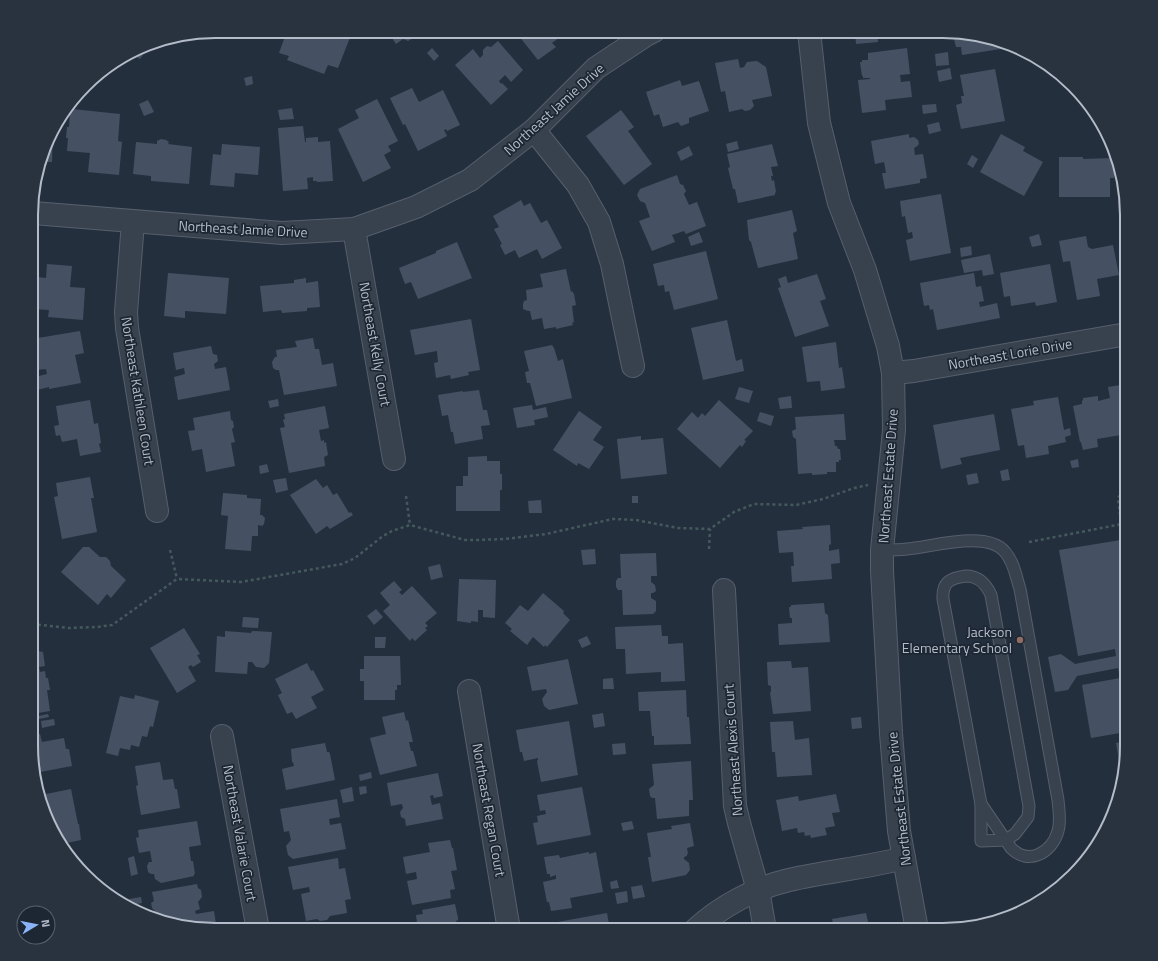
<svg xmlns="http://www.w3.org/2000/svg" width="1158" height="961" viewBox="0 0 1158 961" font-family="'Titillium Web',sans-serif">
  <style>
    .building { fill: #455162 }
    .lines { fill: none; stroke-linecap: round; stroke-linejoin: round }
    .lane-casing { stroke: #565f6c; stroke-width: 13 }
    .street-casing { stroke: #565f6c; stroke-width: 24 }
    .path { stroke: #44595c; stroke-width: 2.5; stroke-dasharray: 3 3; stroke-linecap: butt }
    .lane { stroke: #38414e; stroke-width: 11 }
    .street { stroke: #38414e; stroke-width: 22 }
    .education-dot { fill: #8d6e63; stroke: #1d2633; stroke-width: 1.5 }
    .labels { text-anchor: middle; stroke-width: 3.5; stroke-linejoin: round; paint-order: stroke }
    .street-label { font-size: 14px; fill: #b4bcc9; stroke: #1d2633 }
    .poi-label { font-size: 14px; fill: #b4bcc9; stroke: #1d2633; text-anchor: end }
    .rim { fill: none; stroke: #b4bcc9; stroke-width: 2 }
  </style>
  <rect width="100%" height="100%" fill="#242f3e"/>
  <!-- building -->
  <g class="building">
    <polygon points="287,31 341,31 351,35 338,68 328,65 324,74 287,60 289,56 279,53"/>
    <polygon points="375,31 412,31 414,33 413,38 408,41 403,39 396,44 388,32 379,38"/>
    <polygon points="515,31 568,31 552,43 556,47 538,60"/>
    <polygon points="855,31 886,31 886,32 877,33 878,42 856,44"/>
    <polygon points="952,31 1006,43 1007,48 962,55 961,47 956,47"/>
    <polygon points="160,40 157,46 153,47 150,45 140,59 132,54 156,41"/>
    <polygon points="498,41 523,70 511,82 505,75 499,81 501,84 502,83 508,89 491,105 455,65 473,49 480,58 483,55 483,50 487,46 491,47"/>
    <polygon points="432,48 439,56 434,61 427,53"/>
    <polygon points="907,48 910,74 900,75 901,82 910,81 912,97 885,100 886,110 862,113 858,80 870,79 870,78 863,78 863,76 862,76 860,62 862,62 862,60 868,60 868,53"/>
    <polygon points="948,52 949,65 936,66 935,54"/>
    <polygon points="738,59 740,68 744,67 747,62 757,61 766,67 772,96 752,100 754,106 750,110 745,111 742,109 729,112 725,91 721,92 715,63"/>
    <polygon points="950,68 952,79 939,82 937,71"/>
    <polygon points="995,69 1005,121 961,129 956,105 962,103 961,96 964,96 960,75"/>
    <polygon points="252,76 253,84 246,86 244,78"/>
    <polygon points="680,80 682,86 699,81 709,111 689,118 689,123 681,126 678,122 663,127 659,114 654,116 646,92"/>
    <polygon points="412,88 419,102 443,90 460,125 447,131 446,129 444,130 447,136 418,151 405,124 403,125 390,98"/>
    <polygon points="377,99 398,141 388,146 391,151 384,155 391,168 363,182 338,129 359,118 355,110"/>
    <polygon points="148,100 154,112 144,116 139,104"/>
    <polygon points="936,104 937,112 923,114 922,105"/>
    <polygon points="292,108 294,119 280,120 278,110"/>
    <polygon points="72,109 120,114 118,141 122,142 119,175 88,172 90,153 67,151 68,138 66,138 67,127 69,127 70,111 72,111"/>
    <polygon points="621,110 634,127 628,131 652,164 624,185 586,136"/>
    <polygon points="939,122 941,131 929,134 927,125"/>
    <polygon points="303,126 305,142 306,142 306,138 318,137 318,142 330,141 333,181 317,182 317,181 313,181 313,177 307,178 308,189 283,191 278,128"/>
    <polygon points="53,130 52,162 47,162 47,165 42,164"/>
    <polygon points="909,134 909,138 914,137 918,140 919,144 916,147 914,148 915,155 923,154 927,178 920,179 920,183 885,189 882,173 886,173 884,162 875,164 871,141"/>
    <polygon points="1001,134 1025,147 1023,151 1043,162 1024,196 980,172"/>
    <polygon points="161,139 166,140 169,142 168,144 192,147 189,184 151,181 151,176 133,174 136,142 157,144 157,141"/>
    <polygon points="737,141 739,149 728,152 726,144"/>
    <polygon points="222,144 260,147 258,175 235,173 234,187 210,185 213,154 221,155"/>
    <polygon points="772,144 778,166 771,167 773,176 771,176 772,181 774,180 776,192 775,193 775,195 738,203 735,189 733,189 728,168 730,167 727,154"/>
    <polygon points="689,146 693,155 681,161 677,152"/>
    <polygon points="972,155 978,159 973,168 967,164"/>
    <polygon points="1059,157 1083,157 1083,159 1114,158 1114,178 1110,178 1110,197 1059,197"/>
    <polygon points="677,175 680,184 683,185 686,191 684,194 689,205 697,202 706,226 686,234 684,231 672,235 675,242 652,251 639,221 650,217 645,203 640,201 637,195 640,189"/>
    <polygon points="941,194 951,253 910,261 906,240 913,238 912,232 908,233 905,216 902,217 900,201"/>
    <polygon points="521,200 524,206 530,203 541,223 547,220 562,248 542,259 537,249 519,258 515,250 505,255 500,245 502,244 494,229 499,227 493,216"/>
    <polygon points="792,210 797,231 793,233 798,259 758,268 751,242 749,240 747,220"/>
    <polygon points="699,232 703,242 691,246 688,237"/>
    <polygon points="1039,234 1042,245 1032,247 1029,237"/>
    <polygon points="1086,236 1088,247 1092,249 1113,245 1119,275 1097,279 1100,296 1077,300 1070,261 1063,262 1059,241"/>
    <polygon points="457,242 472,278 418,299 411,282 405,284 399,268 436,253 436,251"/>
    <polygon points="971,246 972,255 961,257 960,248"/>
    <polygon points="706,251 718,299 674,310 669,291 665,292 664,285 658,286 653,264"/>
    <polygon points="990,254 994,274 983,276 982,270 964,273 961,260"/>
    <polygon points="47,264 72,266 70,287 85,288 83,320 48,317 49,310 34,309 35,298 32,296 32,288 36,285 37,277 46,278"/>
    <polygon points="1050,264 1057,302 1036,306 1035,302 1011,306 1010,296 1004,297 1000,273"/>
    <polygon points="566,269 571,292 572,291 574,294 576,305 572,306 574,322 572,323 573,325 556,329 556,327 544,329 542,318 532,320 530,311 528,311 523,309 523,304 524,301 527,300 526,290 543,287 540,274"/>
    <polygon points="168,273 229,278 226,314 185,311 185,318 164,316"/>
    <polygon points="974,273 976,287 981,286 984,301 979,302 980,307 997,303 1000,318 937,330 933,309 930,310 929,305 924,306 920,283"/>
    <polygon points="817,274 826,299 820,301 829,326 795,337 778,288 781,287 778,279 786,276 788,283"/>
    <polygon points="306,278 306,283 318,281 320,307 307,308 307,311 282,313 281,310 263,312 260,286 294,283 294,280"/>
    <polygon points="471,319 480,370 468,372 469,375 451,379 450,375 436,378 434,363 438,362 437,351 415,355 410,330"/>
    <polygon points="727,320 736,361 742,359 744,371 703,380 691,328"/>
    <polygon points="80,331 84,353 75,355 81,383 49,389 49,387 37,390 35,377 47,374 46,369 36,370 34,363 32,363 32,339"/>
    <polygon points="313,338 315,349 319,349 322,365 333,363 337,386 284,395 279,370 276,370 273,368 272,362 275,357 277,357 276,350 297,347 295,341"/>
    <polygon points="836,342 839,368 842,367 845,388 821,391 820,381 807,382 802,347"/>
    <polygon points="552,345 554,348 558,361 563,359 572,398 536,406 530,383 527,383 525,372 529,371 524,351"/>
    <polygon points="211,346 213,354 217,355 218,361 214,364 215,369 226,367 230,390 178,400 174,377 185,374 184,368 176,370 173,353"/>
    <polygon points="1127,384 1127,434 1097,439 1098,447 1083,450 1081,442 1080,442 1073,406 1082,404 1082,401 1083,400 1083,398 1098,396 1098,401 1110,398 1108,387"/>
    <polygon points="739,387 753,391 749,403 735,399"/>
    <polygon points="479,390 483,410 487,410 490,425 481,426 483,439 455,444 453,432 451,432 448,415 442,416 438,395 463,391 463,392"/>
    <polygon points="791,396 792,408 780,409 778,398"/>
    <polygon points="1058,397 1064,430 1070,428 1071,435 1065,437 1066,442 1048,446 1049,454 1026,458 1024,445 1018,446 1011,409 1034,405 1033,401"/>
    <polygon points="278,399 279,406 270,408 268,401"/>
    <polygon points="90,400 94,424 98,423 101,443 99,444 101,452 80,456 77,439 62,442 60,435 56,436 54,426 59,425 56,406"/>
    <polygon points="719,400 753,431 744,440 746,441 742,447 740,445 720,468 677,429 692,412 698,418 702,413 705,416"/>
    <polygon points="532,405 533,410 546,407 548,417 534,420 535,425 517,428 513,408"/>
    <polygon points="325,406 329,428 319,430 321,441 324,440 324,443 326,442 328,455 324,457 325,466 289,473 280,428 285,427 283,420 285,419 284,414"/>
    <polygon points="230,411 231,420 233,421 234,427 232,429 235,442 231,443 235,466 206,472 202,449 192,451 188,431 195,430 193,418"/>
    <polygon points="579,411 602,427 593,440 604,447 589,469 578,463 577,466 553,450"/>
    <polygon points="760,412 774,416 771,426 757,421"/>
    <polygon points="844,414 846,440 834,440 835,446 837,446 838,449 840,449 841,460 839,460 839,462 836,462 836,472 827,472 827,474 812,475 812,473 798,474 796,439 793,437 792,431 796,429 795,417"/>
    <polygon points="994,414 1000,450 960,458 962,464 941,469 933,425"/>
    <polygon points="641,436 641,440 663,438 667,474 621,479 617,439"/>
    <polygon points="487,456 487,461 500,461 500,474 502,474 502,490 500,490 500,511 456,511 456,486 463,486 463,476 468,476 468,457"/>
    <polygon points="1078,459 1079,467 1072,468 1070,461"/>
    <polygon points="267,464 269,472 260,474 259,466"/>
    <polygon points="1008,469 1010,480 1002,481 1000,471"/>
    <polygon points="977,473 979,483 968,485 966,475"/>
    <polygon points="90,477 94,498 91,498 97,532 62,539 54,497 58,496 56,483"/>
    <polygon points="286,478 288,490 276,493 273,480"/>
    <polygon points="316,479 323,488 327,485 333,495 337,493 349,513 351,512 353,515 330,529 327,526 316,534 290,495"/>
    <polygon points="223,493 247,495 247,498 261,499 260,515 262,515 265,518 264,524 262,526 258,525 258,536 252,536 251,551 225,549 228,516 221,515"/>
    <rect x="632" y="496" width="6" height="7"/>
    <polygon points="541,500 542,513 529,513 528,501"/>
    <polygon points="830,525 831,544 829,545 829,551 839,549 840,563 831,564 832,579 792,582 791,566 794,566 793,552 779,553 777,531 803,529 802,527"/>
    <polygon points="1127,539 1127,758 1122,777 1116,743 1121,742 1120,733 1091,738 1082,685 1120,678 1118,668 1077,676 1068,690 1055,692 1048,657 1061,654 1075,664 1116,656 1115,649 1078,656 1059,550"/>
    <polygon points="83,547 89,547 100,557 106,557 110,561 111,566 126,580 111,598 107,594 98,605 61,572"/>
    <polygon points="595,549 596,564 583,565 581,550"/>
    <polygon points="656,553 657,576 651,576 651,582 655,585 656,591 653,593 651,593 651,598 656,601 656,611 653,614 623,615 622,590 618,590 616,587 616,581 618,578 621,578 620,554"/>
    <polygon points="440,564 443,577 431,580 428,567"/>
    <polygon points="459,579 496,580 495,618 483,617 483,610 478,610 478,622 471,621 471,623 457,621"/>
    <polygon points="394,581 402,590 399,592 402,595 412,586 437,613 425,623 428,626 425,628 427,630 415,641 412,638 410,641 383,611 390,605 380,593"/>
    <polygon points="543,593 564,611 563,613 570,620 547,647 545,645 544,647 533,637 527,645 510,631 512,629 505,623 520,605 528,611"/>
    <polygon points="824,603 825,613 828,615 830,642 779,645 778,624 792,623 792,618 790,618 789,607 791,607 791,605"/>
    <polygon points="376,609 383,617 374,625 367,616"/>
    <polygon points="243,617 259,618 258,628 242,627"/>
    <polygon points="661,625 662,636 668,636 668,644 683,643 685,681 661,682 661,672 626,674 625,649 616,649 615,627"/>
    <polygon points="184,628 200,654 197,655 201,662 193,667 191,665 188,667 196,681 177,693 150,648"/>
    <polygon points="225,631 251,633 252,631 272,632 269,663 264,668 256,667 252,662 248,662 247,674 215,672 217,636 225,637"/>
    <polygon points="587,636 591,644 582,648 578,640"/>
    <polygon points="375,637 386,637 385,648 375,648"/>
    <polygon points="32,650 43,652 45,666 39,667 40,672 45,671 46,678 48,678 50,690 47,690 50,711 32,714"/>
    <polygon points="364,656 400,656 401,685 397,685 397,690 395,690 395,700 364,700 364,681 360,681 360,669 364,669"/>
    <polygon points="568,659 578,704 549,710 544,706 542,699 547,692 546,689 532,691 527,667"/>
    <polygon points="791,661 792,668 808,667 811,711 773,714 770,692 771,692 771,686 768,685 767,662"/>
    <polygon points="307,663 311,671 313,670 324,690 311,697 317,708 296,719 292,712 287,714 278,695 282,693 275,679"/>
    <polygon points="613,678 614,689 603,689 603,679"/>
    <polygon points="686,690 687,717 689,717 691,744 654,745 654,736 652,736 650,711 639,711 638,692"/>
    <polygon points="135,695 159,701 153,727 150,726 147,737 142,736 139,747 131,745 130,750 120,748 118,756 106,753 120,696 134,699"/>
    <polygon points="404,712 406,721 408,720 413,742 409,742 411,751 413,751 417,766 380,775 370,738 386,734 382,717"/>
    <polygon points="603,713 605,726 594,728 592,715"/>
    <polygon points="48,714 49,717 34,720 33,717"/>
    <polygon points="861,717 862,728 852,729 851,718"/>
    <polygon points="54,719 55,725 42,728 41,721"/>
    <polygon points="569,721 578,775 541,782 537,761 538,760 538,758 524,761 522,752 520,752 516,730"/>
    <polygon points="793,721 795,740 809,738 812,775 777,777 775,752 772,752 770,722"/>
    <polygon points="40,734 42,742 64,738 66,749 69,749 72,766 35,773 31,757 31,735"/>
    <polygon points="325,743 327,752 329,752 330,754 335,780 286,790 282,769 294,766 293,762 292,762 291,749"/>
    <polygon points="625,743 626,754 613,755 612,744"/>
    <polygon points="691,761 693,800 689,800 689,816 657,819 655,798 652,798 650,796 649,789 654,785 652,764"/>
    <polygon points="160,762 163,780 173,779 175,789 177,789 180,808 141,815 136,786 138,785 135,766"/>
    <polygon points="371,772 372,778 360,781 359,775"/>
    <polygon points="438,773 443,796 434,798 433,795 430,796 432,805 440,803 443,819 406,826 405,819 401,817 400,812 403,808 402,804 391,806 387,783"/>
    <polygon points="366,786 367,793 360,795 359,787"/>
    <polygon points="352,787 354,801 343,803 340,790"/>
    <polygon points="582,787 591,835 537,845 533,823 538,822 537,816 546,814 545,810 540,811 537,795"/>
    <polygon points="71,789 78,824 79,824 81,840 62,844 50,827 41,795"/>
    <polygon points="836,794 840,812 832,813 835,826 825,828 827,835 811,838 810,835 805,836 804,832 798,833 797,828 782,831 776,800 798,796 799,801"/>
    <polygon points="337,799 340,817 329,819 330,825 341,823 346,849 293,859 288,855 286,846 291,840 289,831 284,832 280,809"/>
    <polygon points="197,821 201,845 189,847 191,861 193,861 195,874 194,874 194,876 161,883 155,879 154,874 151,874 148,872 147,866 149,862 152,862 150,851 139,853 136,838 139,837 138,830"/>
    <polygon points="632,821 634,829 623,831 621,823"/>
    <polygon points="690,823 694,846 687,848 688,854 687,854 687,856 684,857 684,859 689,863 690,870 686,875 652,882 648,857 651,857 647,833 672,829 671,826"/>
    <polygon points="450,840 452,848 453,848 457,870 451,871 455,889 450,890 451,898 412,905 407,881 417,879 416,872 406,874 403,857 430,852 428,843"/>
    <polygon points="589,852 589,854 596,852 603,892 570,898 572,908 551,911 549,902 547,902 543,882 556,879 556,875 550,877 550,874 547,874 544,857 559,855 560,858"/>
    <polygon points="134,856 138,874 131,876 128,858"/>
    <polygon points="338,858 339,869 345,868 351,899 345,900 347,913 330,916 327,920 320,921 317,919 306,921 301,894 310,892 309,887 293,890 288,867"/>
    <polygon points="617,880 619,888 611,889 610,882"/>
    <polygon points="197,884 198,888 201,890 202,897 198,902 200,909 195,911 196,914 214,911 217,930 203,930 157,919 155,911 152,908 151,903 154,901 152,892"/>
    <polygon points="642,885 645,897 633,899 631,887"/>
    <polygon points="627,891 628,902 617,904 615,893"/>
    <polygon points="141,897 142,903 131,905 129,899"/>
    <polygon points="455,904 458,918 458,920 456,921 458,930 418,930 416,915 423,914 422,910"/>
    <polygon points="607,913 610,930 553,930 552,923"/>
    <polygon points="866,913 870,930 815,930 814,927 833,923 832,919"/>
  </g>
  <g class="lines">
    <!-- lane casing -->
    <g class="lane-casing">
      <g id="lane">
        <path d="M882,550C891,550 899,550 907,549C932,547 987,530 1005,552C1014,562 1016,577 1020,589L1058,800C1059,811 1061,821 1058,831C1052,853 1028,866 1011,848L981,804"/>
        <path d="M966,576C979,576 986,584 991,595L1029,806L1028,817L1015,834L1006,840L981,841V804L943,599C942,582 950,578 966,576Z"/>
      </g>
    </g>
    <!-- street casing -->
    <g class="street-casing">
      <g id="street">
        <polyline points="809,31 819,123 839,203 865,270 888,346 893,373 894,430 882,550 882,571 891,733 899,831 917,930"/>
        <polyline points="534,130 578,185 599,222 612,264 633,366"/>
        <polyline points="33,213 282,233 354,229 416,207 470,180 534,130 596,68 646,35 654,31"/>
        <polyline points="133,222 126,312 127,328 157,511"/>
        <polyline points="354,229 394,459"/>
        <polyline points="893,373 914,371 1127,334"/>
        <polyline points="724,590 735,806 739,823 758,890 765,930"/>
        <polyline points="469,691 509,930"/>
        <polyline points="222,736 258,930"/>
        <path d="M695,930C721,906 755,888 789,880C827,871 866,868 904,858"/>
      </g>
    </g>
    <!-- path -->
    <g class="path">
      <polyline points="406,496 410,525"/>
      <polyline points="1123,539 1118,498 1123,491 1127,489"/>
      <polyline points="1029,542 1122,524"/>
      <polyline points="709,549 710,529"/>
      <polyline points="170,550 177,579"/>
      <polyline points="32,624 69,628 97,627 112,625 177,579 241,582 342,564 355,558 383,536 392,531 410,525 465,540 477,540 505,539 546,534 613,519 636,520 678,528 710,529 734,512 754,504 796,505 823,499 854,488 868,485"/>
    </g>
    <!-- lane -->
    <use href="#lane" class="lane"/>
    <!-- street -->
    <use href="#street" class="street"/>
  </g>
  <!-- markers -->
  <circle class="education-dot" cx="1020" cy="640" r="4"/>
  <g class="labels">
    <!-- street labels -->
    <g class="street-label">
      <text transform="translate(554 109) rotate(-42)" y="5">Northeast Jamie Drive</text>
      <text transform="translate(243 229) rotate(3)" y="5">Northeast Jamie Drive</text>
      <text transform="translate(375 344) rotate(80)" y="5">Northeast Kelly Court</text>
      <text transform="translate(1010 354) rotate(-10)" y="5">Northeast Lorie Drive</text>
      <text transform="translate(138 391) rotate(81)" y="5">Northeast Kathleen Court</text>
      <text transform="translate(888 476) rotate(-86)" y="5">Northeast Estate Drive</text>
      <text transform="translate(733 750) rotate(-94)" y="5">Northeast Alexis Court</text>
      <text transform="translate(899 799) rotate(-96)" y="5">Northeast Estate Drive</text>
      <text transform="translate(489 810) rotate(80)" y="5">Northeast Regan Court</text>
      <text transform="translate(240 833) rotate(80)" y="5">Northeast Valarie Court</text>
    </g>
    <!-- poi labels -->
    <g class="poi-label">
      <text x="1012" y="637">Jackson<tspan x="1012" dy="16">Elementary School</tspan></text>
    </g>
  </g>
  <!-- crop -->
  <path d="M0 0H1158V961H0ZM215 38H943A177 177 0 0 1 1120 215V746A177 177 0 0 1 943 923H215A177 177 0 0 1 38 746V215A177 177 0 0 1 215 38Z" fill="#29323f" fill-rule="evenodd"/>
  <path class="rim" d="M215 38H943A177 177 0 0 1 1120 215V746A177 177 0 0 1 943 923H215A177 177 0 0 1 38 746V215A177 177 0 0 1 215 38Z"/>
  <!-- north arrow -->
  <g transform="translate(36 925) rotate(80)"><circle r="19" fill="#1d2633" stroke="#59626f"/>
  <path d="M0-3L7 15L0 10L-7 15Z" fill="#8ab4f8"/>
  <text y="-6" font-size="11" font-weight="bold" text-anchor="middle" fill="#b4bcc9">N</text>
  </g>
</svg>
